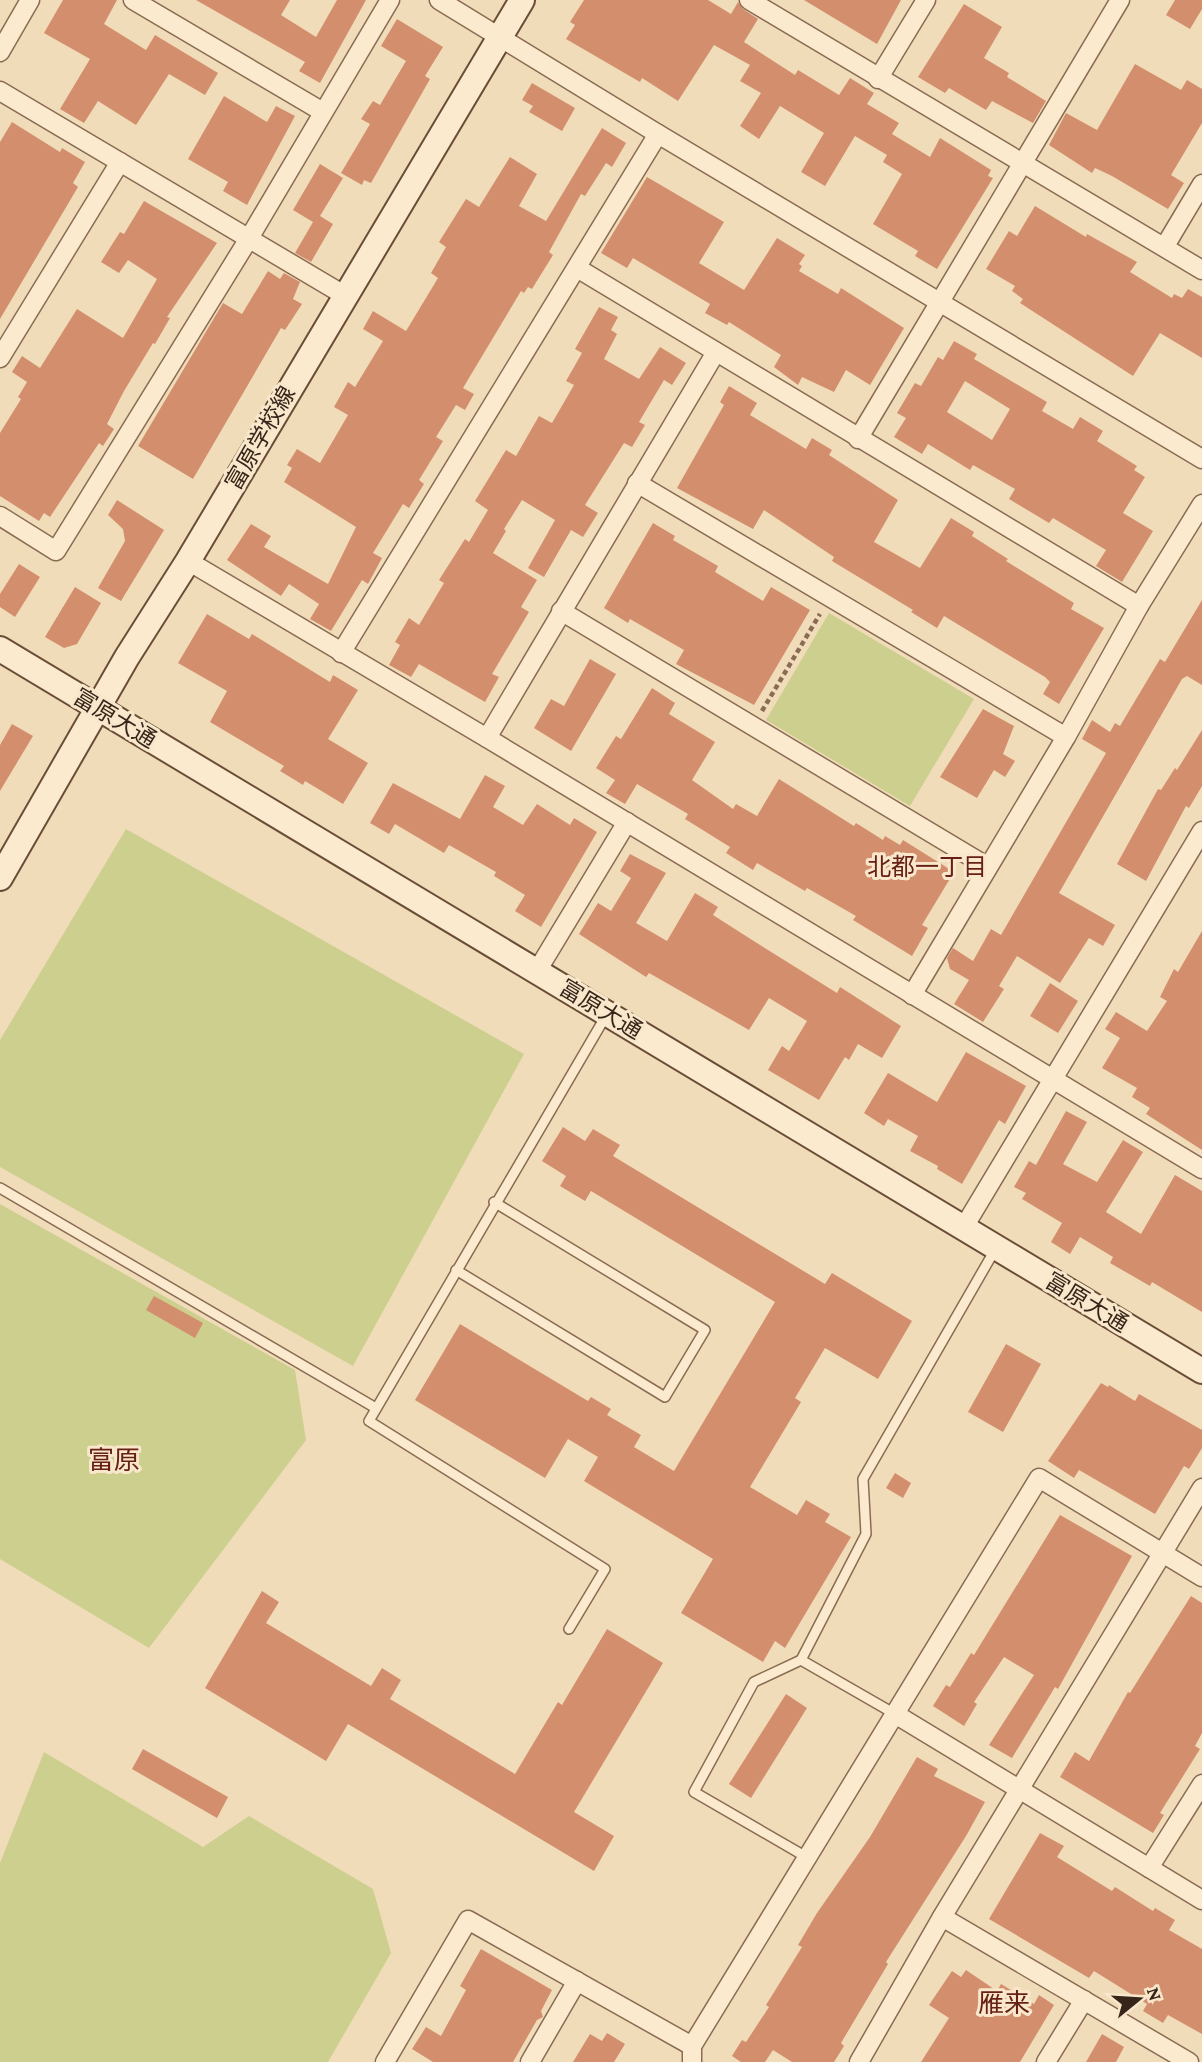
<svg xmlns="http://www.w3.org/2000/svg" width="1202" height="2062" viewBox="0 0 1202 2062" font-family="'Crimson Pro','Noto Sans JP',serif">
  <style>
    .green { fill: #cdcf8e }
    .building { fill: #d38f6d; fill-rule: evenodd }
    .lines { fill: none; stroke-linecap: round; stroke-linejoin: round }
    .lane-casing { stroke: #896c53; stroke-width: 12 }
    .street-casing { stroke: #896c53; stroke-width: 21 }
    .secondary-casing { stroke: #6a4d37; stroke-width: 28 }
    .path { stroke: #896c53; stroke-width: 4.5; stroke-dasharray: 5 3.5; stroke-linecap: butt }
    .lane { stroke: #fceace; stroke-width: 9 }
    .street { stroke: #fceace; stroke-width: 18 }
    .secondary { stroke: #fceace; stroke-width: 24 }
    .labels { text-anchor: middle; stroke-width: 6; stroke-linejoin: round; paint-order: stroke }
    .street-label { font-size: 23px; fill: #37251a; stroke: #f8e7ca }
    .neighbourhood-label { font-size: 24px; fill: #672016; stroke: #f8e7ca }
    .quarter-label { font-size: 26px; fill: #672016; stroke: #f8e7ca }
  </style>
  <rect width="100%" height="100%" fill="#f1dcba"/>
  <!-- green -->
  <g class="green">
    <polygon points="829,613 974,699 910,806 766,720"/>
    <polygon points="126,829 524,1054 353,1366 0,1167 0,1040"/>
    <polygon points="0,1204 295,1370 306,1440 149,1648 0,1559"/>
    <polygon points="44,1752 203,1847 249,1816 373,1889 391,1953 328,2062 0,2062 0,1863"/>
  </g>
  <!-- building -->
  <g class="building">
    <polygon points="63,0 117,0 104,24 146,50 155,35 218,73 205,95 169,74 136,125 98,101 84,123 60,109 90,59 44,33"/>
    <polygon points="196,0 290,0 281,15 316,37 337,0 366,0 320,83 299,71 305,62"/>
    <polygon points="584,0 708,0 731,14 738,2 743,9 758,19 744,42 795,75 798,70 839,95 850,78 874,93 867,104 899,123 892,134 930,157 940,138 991,170 988,176 993,178 937,269 915,256 918,251 873,224 902,174 883,162 887,155 855,136 825,186 801,172 824,133 780,106 759,139 740,126 761,93 740,81 750,65 714,45 678,101 642,78 640,82 566,39 575,25 570,22"/>
    <polygon points="804,0 901,0 877,44"/>
    <polygon points="1175,0 1202,0 1202,9 1190,29 1166,15"/>
    <polygon points="964,4 1002,27 984,58 1009,73 1007,77 1046,101 1033,123 992,101 986,110 949,88 945,93 918,77"/>
    <polygon points="397,19 443,47 425,76 430,79 371,183 364,180 362,185 341,173 370,124 361,119 373,101 380,105 406,61 381,46"/>
    <polygon points="1135,64 1181,90 1187,80 1202,89 1202,123 1171,175 1184,183 1168,209 1112,176 1095,168 1092,173 1049,145 1066,113 1097,130"/>
    <polygon points="532,83 575,108 562,131 529,112 533,106 522,100"/>
    <polygon points="224,96 267,122 276,106 295,116 247,205 223,191 228,182 188,159"/>
    <polygon points="12,122 60,152 62,148 85,162 73,183 78,187 0,319 0,142"/>
    <polygon points="602,128 626,143 612,167 606,163 585,196 581,194 549,252 553,255 532,289 528,287 524,293 521,291 463,388 474,394 465,410 456,405 436,437 443,441 419,480 424,484 409,508 403,504 373,553 382,558 368,584 362,580 331,631 310,619 319,604 289,584 281,596 227,560 251,524 271,536 264,547 328,584 356,527 284,482 292,468 287,465 297,449 320,463 348,415 334,407 348,382 355,387 383,341 363,329 373,311 406,331 438,278 431,273 446,247 439,242 466,199 479,207 510,157 537,174 519,206 546,221"/>
    <polygon points="320,164 343,178 320,216 333,224 311,262 295,253 313,222 293,210"/>
    <polygon points="647,177 724,222 699,263 744,290 777,238 805,255 799,264 802,266 799,271 838,294 841,288 904,328 870,385 846,370 834,392 802,377 798,385 774,367 781,355 729,322 727,325 705,313 710,304 633,258 627,268 601,253"/>
    <polygon points="144,201 217,243 167,317 170,318 155,344 153,343 124,391 107,424 114,429 103,446 99,443 50,517 44,513 39,521 0,496 0,433 21,399 18,397 27,382 12,372 22,356 40,368 77,309 123,338 157,279 128,260 119,273 101,262 120,232 124,234"/>
    <polygon points="1035,206 1086,237 1087,234 1137,262 1130,272 1172,298 1174,294 1182,298 1188,289 1202,297 1202,358 1160,333 1133,376 1020,303 1023,299 1012,291 1015,286 986,269 1009,231 1017,236"/>
    <polygon points="268,271 280,279 284,273 300,282 293,299 302,304 285,330 281,328 193,479 138,446 223,303 242,314"/>
    <polygon points="599,307 618,317 611,330 617,334 604,359 639,379 660,347 686,363 672,385 664,380 639,422 645,425 632,447 624,443 585,505 598,513 583,537 571,530 544,577 528,568 555,520 522,500 504,529 506,531 493,553 537,580 521,607 529,612 492,674 499,677 485,702 419,664 411,677 389,665 400,645 395,642 409,618 419,625 444,583 439,580 465,539 469,542 488,510 475,501 506,450 516,456 539,416 552,423 574,385 566,381 582,353 575,349"/>
    <path d="M954,341L977,354L974,359L1047,402L1042,411L1073,429L1080,417L1103,431L1097,441L1137,466L1134,470L1145,477L1123,513L1153,531L1122,582L1096,566L1106,550L1053,518L1049,523L1009,499L1015,489L973,465L970,470L928,444L922,454L894,437L906,418L897,413L915,383L921,386L938,357L943,360ZM965,381L1010,409L992,440L947,412Z"/>
    <polygon points="729,386 757,403 750,415 806,449 812,438 832,450 829,455 898,500 874,542 920,568 951,518 974,532 972,536 1008,559 1006,561 1074,603 1071,609 1104,628 1059,704 1043,694 1050,682 1045,677 944,616 937,628 911,612 913,610 832,561 834,557 764,510 753,529 677,488 724,405 720,402"/>
    <polygon points="117,500 164,530 121,601 98,588 125,541 123,529 108,515"/>
    <polygon points="653,523 675,536 673,540 718,566 715,572 763,601 771,587 810,610 754,705 676,664 684,650 630,619 628,623 604,608"/>
    <polygon points="19,564 40,577 15,617 0,607 0,594"/>
    <polygon points="75,587 101,603 77,644 64,648 45,637"/>
    <polygon points="1202,600 1202,685 1187,676 1182,679 1059,893 1115,925 1103,946 1089,938 1060,983 1017,956 999,986 1004,989 983,1022 954,1004 969,980 950,969 947,958 953,948 973,961 991,929 1001,935 1106,753 1082,739 1092,720 1110,732 1115,723 1120,726 1160,659 1165,662"/>
    <polygon points="207,614 249,639 252,634 330,682 333,675 358,690 328,739 368,763 343,804 305,781 303,785 280,771 284,766 210,722 227,691 178,663"/>
    <polygon points="590,659 616,674 571,751 534,728 551,699 564,706"/>
    <polygon points="652,688 675,703 669,714 715,742 692,780 733,809 736,804 757,816 779,779 854,826 856,823 883,840 885,836 900,845 903,840 954,872 922,925 928,928 912,956 853,920 856,916 807,888 805,891 757,863 753,870 726,853 730,847 685,819 688,814 637,784 625,804 606,793 615,780 596,768 616,736 621,739"/>
    <polygon points="983,709 1014,726 1003,754 1015,761 1005,777 994,770 977,798 940,777"/>
    <polygon points="12,724 33,736 0,791 0,745"/>
    <polygon points="1202,730 1202,786 1189,808 1186,806 1146,881 1117,864 1158,789 1161,790 1175,768 1177,770"/>
    <polygon points="485,775 505,786 493,807 523,825 537,804 570,825 574,818 597,832 541,927 515,911 525,895 494,876 496,872 449,845 444,853 395,824 389,834 370,823 393,783 460,819"/>
    <polygon points="630,854 666,873 636,923 667,941 695,893 718,907 713,915 749,938 837,993 840,987 901,1026 882,1058 858,1044 849,1060 845,1057 819,1100 768,1070 782,1046 789,1051 807,1021 769,998 749,1030 649,973 646,977 579,934 598,903 611,911 631,878 620,871"/>
    <polygon points="1202,931 1202,1150 1146,1114 1150,1108 1132,1097 1137,1088 1102,1068 1120,1038 1105,1029 1116,1012 1147,1031 1167,1001 1160,997 1174,969 1178,972"/>
    <polygon points="1050,983 1078,1001 1058,1033 1030,1016"/>
    <polygon points="966,1052 1026,1086 1005,1124 999,1120 962,1184 937,1169 938,1166 910,1151 918,1136 888,1119 884,1126 864,1113 888,1073 937,1102"/>
    <polygon points="1066,1111 1087,1122 1063,1164 1097,1182 1123,1140 1143,1152 1106,1212 1141,1234 1175,1175 1202,1191 1202,1312 1152,1282 1150,1286 1110,1263 1113,1257 1080,1237 1070,1254 1051,1242 1062,1223 1022,1199 1026,1193 1014,1187 1029,1161 1036,1165"/>
    <polygon points="563,1127 585,1141 593,1129 620,1145 613,1156 825,1284 832,1273 912,1321 878,1379 825,1348 795,1398 801,1402 750,1487 797,1515 806,1500 830,1514 825,1522 851,1537 785,1648 775,1641 763,1662 681,1613 713,1559 584,1481 598,1457 568,1439 545,1478 415,1400 460,1324 588,1401 591,1397 611,1409 607,1415 641,1435 634,1447 674,1471 775,1302 591,1191 585,1201 560,1186 566,1176 542,1161"/>
    <polygon points="154,1296 203,1323 195,1338 146,1310"/>
    <polygon points="1006,1344 1041,1364 1003,1432 968,1412"/>
    <polygon points="1101,1383 1108,1387 1109,1385 1135,1401 1139,1394 1202,1430 1202,1448 1189,1469 1184,1466 1155,1514 1079,1470 1074,1478 1048,1461"/>
    <polygon points="895,1473 911,1483 903,1498 886,1488"/>
    <polygon points="1060,1515 1132,1556 1058,1689 1055,1687 1012,1758 989,1745 1034,1675 1004,1657 974,1702 977,1704 964,1726 933,1706 946,1685 950,1687 971,1653 974,1655"/>
    <polygon points="262,1591 279,1602 266,1623 371,1686 382,1668 401,1680 390,1699 515,1774 558,1702 562,1705 607,1629 663,1663 574,1812 614,1836 594,1871 348,1724 326,1761 205,1688"/>
    <polygon points="1191,1596 1202,1603 1202,1733 1195,1746 1200,1749 1160,1813 1164,1815 1153,1833 1060,1777 1075,1752 1089,1761 1128,1692 1130,1693"/>
    <polygon points="786,1694 807,1708 751,1798 729,1784"/>
    <polygon points="143,1749 228,1797 217,1818 132,1769"/>
    <polygon points="917,1757 938,1769 934,1776 985,1802 966,1836 886,1962 888,1964 841,2043 844,2046 834,2062 792,2062 773,2050 765,2062 741,2062 732,2056 742,2040 746,2042 769,2007 766,2005 802,1947 798,1945 817,1913 870,1837"/>
    <polygon points="1040,1833 1064,1846 1057,1857 1112,1891 1115,1887 1153,1911 1155,1908 1175,1920 1169,1930 1202,1949 1202,2034 1168,2015 1163,2023 1143,2011 1147,2004 1094,1971 1089,1978 989,1919"/>
    <polygon points="481,1949 552,1990 541,2011 543,2017 537,2020 513,2062 433,2062 412,2049 426,2027 441,2036 466,1990 460,1986"/>
    <polygon points="966,1970 997,1991 1001,1984 1034,2004 1039,1995 1054,2005 1020,2062 921,2062 949,2018 929,2005 952,1971 961,1977"/>
    <polygon points="607,2033 625,2044 614,2062 573,2062 590,2034 602,2041"/>
    <polygon points="1102,2034 1124,2047 1116,2062 1086,2062"/>
  </g>
  <g class="lines">
    <!-- lane casing -->
    <g class="lane-casing">
      <g id="lane">
        <polyline points="0,1188 374,1407"/>
        <polyline points="456,1270 665,1397 705,1330 494,1202"/>
        <polyline points="569,1629 605,1569 369,1421 607,1014"/>
        <polyline points="801,1660 754,1682 694,1792 808,1858"/>
        <polyline points="895,1714 801,1660 866,1534 863,1479 996,1248"/>
      </g>
    </g>
    <!-- street casing -->
    <g class="street-casing">
      <g id="street">
        <polyline points="133,0 323,112"/>
        <polyline points="439,0 658,134 1202,459"/>
        <polyline points="749,0 1202,270"/>
        <polyline points="0,52 30,0"/>
        <polyline points="878,79 926,0"/>
        <polyline points="0,91 344,295"/>
        <polyline points="1165,246 1202,184"/>
        <polyline points="577,268 1139,606"/>
        <polyline points="0,358 120,162"/>
        <polyline points="858,439 1120,0"/>
        <polyline points="637,483 1066,737"/>
        <polyline points="0,516 56,551 248,240 390,0"/>
        <polyline points="188,561 487,738 1202,1169"/>
        <polyline points="561,611 988,867"/>
        <polyline points="341,653 658,134"/>
        <polyline points="487,738 716,352"/>
        <polyline points="537,971 627,822"/>
        <polyline points="912,995 1066,737 1139,606 1202,504"/>
        <polyline points="964,1227 1202,831"/>
        <polyline points="895,1714 1202,1900"/>
        <polyline points="1149,1868 1202,1784"/>
        <polyline points="942,1917 1189,2062"/>
        <polyline points="385,2062 468,1920 692,2046"/>
        <polyline points="530,2062 577,1981"/>
        <polyline points="692,2062 692,2046 1039,1478 1202,1577"/>
        <polyline points="859,2062 942,1917 1202,1488"/>
        <polyline points="1046,2062 1084,2000"/>
      </g>
    </g>
    <!-- secondary casing -->
    <g class="secondary-casing">
      <g id="secondary">
        <polyline points="0,649 1202,1371"/>
        <polyline points="0,878 127,657 188,561 522,0"/>
      </g>
    </g>
    <!-- path -->
    <polyline class="path" points="762,711 820,614"/>
    <!-- lane -->
    <use href="#lane" class="lane"/>
    <!-- street -->
    <use href="#street" class="street"/>
    <!-- secondary -->
    <use href="#secondary" class="secondary"/>
  </g>
  <g class="labels">
    <!-- street labels -->
    <g class="street-label">
      <text transform="translate(260 438) rotate(-60)" y="8">富原学校線</text>
      <text transform="translate(115 718) rotate(31)" y="8">富原大通</text>
      <text transform="translate(601 1009) rotate(31)" y="8">富原大通</text>
      <text transform="translate(1087 1302) rotate(31)" y="8">富原大通</text>
    </g>
    <!-- neighbourhood labels -->
    <g class="neighbourhood-label">
      <text x="927" y="875">北都一丁目</text>
    </g>
    <!-- quarter labels -->
    <g class="quarter-label">
      <text x="114" y="1469">富原</text>
      <text x="1004" y="2012">雁来</text>
    </g>
  </g>
  <!-- north arrow -->
  <g transform="translate(1139 1999) rotate(72)" stroke="#f8e7ca" stroke-width="5" paint-order="stroke">
  <path d="M0-5L12 26L0 18L-12 26Z" fill="#37251a"/>
  <text y="-10" font-size="19" font-weight="bold" text-anchor="middle" fill="#37251a">N</text>
  </g>
</svg>
